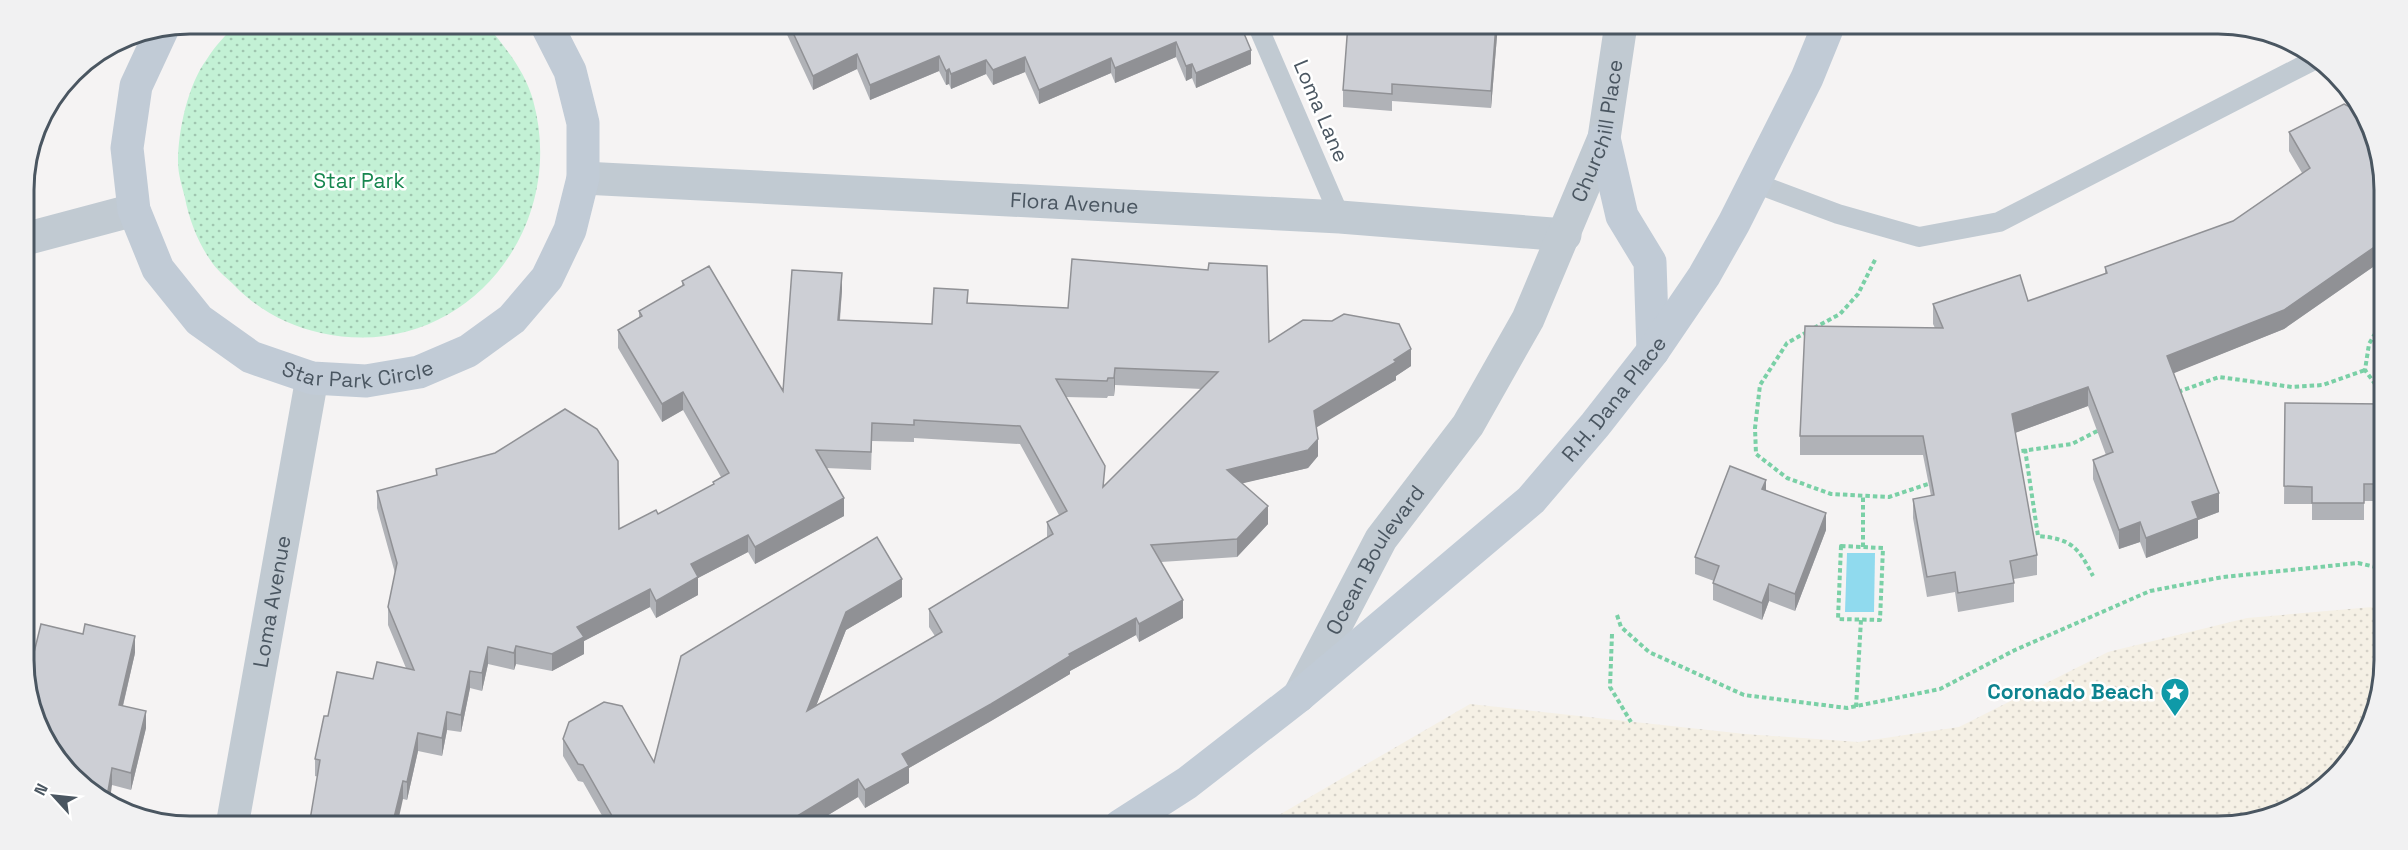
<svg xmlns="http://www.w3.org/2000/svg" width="2408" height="850" viewBox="0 0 2408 850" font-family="'Space Grotesk',sans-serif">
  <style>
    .sand { fill: url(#sand-dots) }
    .park { fill: url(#park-dots) }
    .water { fill: #90daee }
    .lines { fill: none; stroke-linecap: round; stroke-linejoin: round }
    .path { stroke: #7ad0a6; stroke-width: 4; stroke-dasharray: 4.5 3; stroke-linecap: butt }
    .lane { stroke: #c1cad2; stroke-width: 20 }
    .street { stroke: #c1cad2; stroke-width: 33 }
    .secondary { stroke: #c1cbd6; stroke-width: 33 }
    .wall { fill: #b0b2b7; fill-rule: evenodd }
    .shaded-wall { fill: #909195 }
    .building { fill: #cdcfd5; stroke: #909195; stroke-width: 1.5; fill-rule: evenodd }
    .labels { text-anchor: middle; stroke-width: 5; stroke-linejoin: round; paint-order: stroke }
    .street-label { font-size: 21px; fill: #4a5661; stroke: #fff }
    .park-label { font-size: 21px; fill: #17864f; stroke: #fff }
    .culture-label { font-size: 21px; font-weight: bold; fill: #0d838f; stroke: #fff; text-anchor: end }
    .rim { fill: none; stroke: #4a5661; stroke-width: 3 }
  </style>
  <defs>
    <pattern id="sand-dots" width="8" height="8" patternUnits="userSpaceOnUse" patternTransform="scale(1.5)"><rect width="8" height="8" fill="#f5f0e5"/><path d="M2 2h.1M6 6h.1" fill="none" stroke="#d4d0c7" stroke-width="1.8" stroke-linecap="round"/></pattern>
    <pattern id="park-dots" width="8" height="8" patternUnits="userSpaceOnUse" patternTransform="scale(1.5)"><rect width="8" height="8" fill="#c3f1d5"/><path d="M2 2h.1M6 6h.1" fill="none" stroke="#a0c6b0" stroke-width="1.8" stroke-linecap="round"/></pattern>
  </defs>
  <rect width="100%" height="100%" fill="#f5f3f3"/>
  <!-- sand -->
  <polygon class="sand" points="2384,606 2384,659 2375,713 2319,791 2228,826 1260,826 1470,704 1745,734 1858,742 1959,727 2108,652 2247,618"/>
  <!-- park -->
  <path class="park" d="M236,24H486C505,47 525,71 533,100C570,233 459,364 321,333C289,326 258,310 235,286C228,279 219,272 213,264C199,245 189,220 185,198C182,186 178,174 178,162C178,131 188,84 207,59C215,46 226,35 236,24Z"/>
  <!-- water -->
  <polygon class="water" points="1847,553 1875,553 1874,612 1845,612"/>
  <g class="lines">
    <!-- path -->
    <g class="path">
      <polyline points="2383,320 2369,344 2365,370 2383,395"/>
      <polyline points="1814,328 1840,314 1858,294 1876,258"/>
      <polyline points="1807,332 1787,343 1760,385 1755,428 1756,454 1787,478 1831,494 1889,497 1931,483"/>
      <polyline points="2178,392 2219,377 2292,387 2323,385 2365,370"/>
      <path d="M2025,449L2038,536C2072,539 2078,547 2093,576"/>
      <polyline points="2014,452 2072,444 2101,429"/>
      <polygon points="1841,546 1883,548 1880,620 1838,619"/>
      <polyline points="1863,547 1863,496"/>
      <polyline points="1617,615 1621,627 1649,652 1744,695 1847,708 1940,689 2015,650 2150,591 2223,577 2358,563 2384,569"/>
      <polyline points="1612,634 1610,687 1631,722"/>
      <polyline points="1856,707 1861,620"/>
    </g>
    <!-- lane -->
    <g class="lane">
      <polyline points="1257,24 1340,217"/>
      <polyline points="1755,183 1838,214 1919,237 1999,222 2312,61"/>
    </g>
    <!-- street -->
    <g class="street">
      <path id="s1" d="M583,178L1340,217L1565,235"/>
      <polyline points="25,239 134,210"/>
      <path id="s2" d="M1299,696L1381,539L1468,425L1528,319L1604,138L1621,24"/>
      <path id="s3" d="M232,826L312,378"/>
    </g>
    <!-- secondary -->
    <g class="secondary">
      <path id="s4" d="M162,30L136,86L127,148L134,210L158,269L199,320L251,357L312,378L366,381L419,372L468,351L512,319L547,278L570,230L583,178V123L570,71L546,24"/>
      <polyline points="1604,138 1622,216 1650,262 1653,351"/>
      <path id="s5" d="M1120,826L1187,783L1299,696L1531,500L1595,425L1653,351L1704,276L1734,223L1807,78L1829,24"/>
    </g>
  </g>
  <!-- wall -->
  <g class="wall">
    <polygon points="709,24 734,24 713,34"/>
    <polygon points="782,24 1240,24 1251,64 1196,88 1192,78 1186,81 1176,57 1115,83 1111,73 1039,104 1025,72 993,85 986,74 951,89 949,84 946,85 939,71 870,100 857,69 813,90"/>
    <polygon points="1498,24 1491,108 1392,101 1392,111 1343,107 1343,90"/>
    <polygon points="2289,132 2383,169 2383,260 2284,329 2173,373 2219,512 2198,520 2198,538 2146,558 2140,542 2119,549 2093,479 2093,460 2106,455 2088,406 2015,433 2037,555 2037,575 2014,579 2014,602 1958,612 1955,592 1927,597 1913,518 1913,499 1931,496 1923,455 1800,455 1800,436 1935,328 1933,324 1933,304 2028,301 2105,274 2105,267 2233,221 2302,173 2289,151"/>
    <path d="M682,281L783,391L842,290L840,320L932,324L968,303L1269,342L1411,366L1396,376V380L1316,427L1318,456L1308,468L1242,483L1268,524L1237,557L1161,562L1183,618L1139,642L1136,635L1070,671V674L991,721L909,768V783L865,808L858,797L810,826H608L583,782L578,781L563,756V739L654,762L681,656L902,597L846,630L816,706L935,636L929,627V609L1047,537V522L1059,515L1020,444L914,438V442L872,441L871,470L826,468L844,516L755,564L748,552L698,578V595L656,618L650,607L584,641V654L552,671L516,664L514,670L488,664L482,691L470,688L461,732L447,730L442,756L418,751L407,800L315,776V759L328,716L373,679L406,668L388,625V607L395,573L377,508V491L436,475V469L619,529L658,514L713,485V482L721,477L683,410L662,422L618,348V330L639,318V311L682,286ZM1115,385L1202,389L1105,486L1066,397L1107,398L1108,396H1114Z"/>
    <polygon points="2285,403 2383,404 2384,501 2364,501 2364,520 2312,520 2312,504 2284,504"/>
    <polygon points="1766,490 1826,530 1795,611 1769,601 1762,620 1713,600 1713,583 1714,581 1695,574 1695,557"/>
    <polygon points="135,653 123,706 146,728 131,790 112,785 65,769"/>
  </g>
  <!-- shaded-wall -->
  <g class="shaded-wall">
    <polygon points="713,24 734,24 713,34"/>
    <polygon points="1496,24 1498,24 1491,108 1491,91"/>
    <polygon points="1176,42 1176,57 1115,83 1115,68"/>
    <polygon points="1251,50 1251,64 1196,88 1196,73"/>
    <polygon points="857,54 857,69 813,90 813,76"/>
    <polygon points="939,56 939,71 870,100 870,85"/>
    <polygon points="1025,57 1025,72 993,85 993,70"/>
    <polygon points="1111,58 1111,73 1039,104 1039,90"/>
    <polygon points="986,60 986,74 951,89 951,74"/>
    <polygon points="1192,64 1192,78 1186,81 1186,66"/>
    <polygon points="949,69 949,84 946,85 946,71"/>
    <polygon points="2383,241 2383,260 2284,329 2167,376 2167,356"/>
    <polygon points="842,273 842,290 838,338 838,320"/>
    <polygon points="1411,349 1411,366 1396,376 1396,380 1314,429 1314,411"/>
    <polygon points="1115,368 1115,385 1114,396 1114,378"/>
    <polygon points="2088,387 2088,406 2012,434 2012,414"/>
    <polygon points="683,392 683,410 662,422 662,404"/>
    <polygon points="1318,439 1318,456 1308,468 1227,487 1227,470"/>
    <polygon points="1766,480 1766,497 1762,489"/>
    <polygon points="2219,493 2219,512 2198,520 2198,538 2146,558 2146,538 2192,502"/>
    <polygon points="844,498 844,516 755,564 755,547"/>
    <polygon points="1268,506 1268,524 1237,557 1237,539"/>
    <polygon points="1826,513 1826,530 1795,611 1795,594"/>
    <polygon points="2140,522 2140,542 2119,549 2119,530"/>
    <polygon points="748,535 748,552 698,578 698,595 656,618 656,601 691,564"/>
    <polygon points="902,579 902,597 846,630 807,729 807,711 846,612"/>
    <polygon points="1769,584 1769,601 1762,620 1762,603"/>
    <polygon points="650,589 650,607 584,641 584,654 552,671 552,654 577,627"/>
    <polygon points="1183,600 1183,618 1139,642 1139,624"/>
    <polygon points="1136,618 1136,635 1070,671 1070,674 991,721 909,768 909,783 865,808 865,790 902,754 1069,654"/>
    <polygon points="135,636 135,653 119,722 119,705"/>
    <polygon points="516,646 516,664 514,670 514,653"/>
    <polygon points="488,647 488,664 482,691 482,673"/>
    <polygon points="470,671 470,688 461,732 461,715"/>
    <polygon points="146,711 146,728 131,790 131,773"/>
    <polygon points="447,712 447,730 442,756 442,738"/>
    <polygon points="418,733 418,751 407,800 407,782"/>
    <polygon points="112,768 112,785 110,799 107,797"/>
    <polygon points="858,779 858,797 810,826 781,826"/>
    <polygon points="403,781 403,799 397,826 392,826"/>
  </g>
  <!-- building -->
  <g class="building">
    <polygon points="789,24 1240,24 1251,50 1196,73 1192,64 1186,66 1176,42 1115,68 1111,58 1039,90 1025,57 993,70 986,60 951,74 949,69 946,71 939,56 870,85 857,54 813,76"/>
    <polygon points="1348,24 1496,24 1491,91 1392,84 1392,94 1343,90"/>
    <polygon points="2344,104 2356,110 2383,169 2383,241 2284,310 2167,356 2219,493 2192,502 2198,518 2146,538 2140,522 2119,530 2093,460 2113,452 2088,387 2012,414 2037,555 2010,561 2014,583 1958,593 1955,572 1927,577 1913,499 1934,495 1923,436 1800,436 1805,326 1943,328 1933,304 2020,275 2028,301 2107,273 2105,267 2233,221 2310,168 2289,132"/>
    <path d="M1072,259L1208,270L1209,263L1267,266L1269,342L1303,320L1332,321L1344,314L1399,324L1411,349L1394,360L1396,362L1314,411L1318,439L1308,450L1227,470L1268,506L1237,539L1151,545L1183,600L1139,624L1136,618L1069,654L1070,656L991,704L902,754L909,766L865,790L858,779L781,826H611L616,823L583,765L578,764L563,739L569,722L604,702L622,706L654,762L681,656L877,537L902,579L846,612L807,711L942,632L929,609L1053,534L1047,522L1067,511L1020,426L914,420V425L872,423L871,452L816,450L844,498L755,547L748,535L691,564L698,577L656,601L650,589L577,627L584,637L552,654L516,646L514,653L488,647L482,673L470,671L461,715L447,712L442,738L418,733L407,782L403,781L392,826H309L320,760L315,759L324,716H328L337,672L373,679L377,662L414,670L388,607L397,563L377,491L437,475L436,469L495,453L565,409L597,429L618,461L619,529L656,510L658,514L714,484L713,482L729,473L683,392L662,404L618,330L642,316L639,311L684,285L682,281L709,266L783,391L792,270L842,273L838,320L932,324L934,288L968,290L967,303L1068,308ZM1115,368L1218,372L1103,487L1105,466L1056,379L1107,381L1108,378H1114Z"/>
    <polygon points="2285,403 2383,404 2383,484 2364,484 2364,503 2312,503 2312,487 2284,486"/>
    <polygon points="1730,466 1766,480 1762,489 1826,513 1795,594 1769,584 1762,603 1713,583 1719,566 1695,557"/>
    <polygon points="41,624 83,634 85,624 135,636 119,705 146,711 131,773 112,768 107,797 65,769 27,691 27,681"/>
    <polygon points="490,819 495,826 477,826"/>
  </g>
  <!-- icons -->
  <defs>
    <g id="sight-pin" transform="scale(1.5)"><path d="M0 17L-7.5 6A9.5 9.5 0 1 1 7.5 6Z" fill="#0f9aa8" stroke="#fff"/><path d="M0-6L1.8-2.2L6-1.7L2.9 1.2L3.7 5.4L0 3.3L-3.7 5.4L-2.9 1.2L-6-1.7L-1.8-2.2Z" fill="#fff"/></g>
  </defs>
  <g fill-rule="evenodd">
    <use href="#sight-pin" x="2175" y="692"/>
  </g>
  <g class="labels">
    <!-- street labels -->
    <g class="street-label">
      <text transform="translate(1321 111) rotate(67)" y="7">Loma Lane</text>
      <text dy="7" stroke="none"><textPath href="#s2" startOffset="644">Churchill Place</textPath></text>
      <text dy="7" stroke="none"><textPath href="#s1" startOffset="492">Flora Avenue</textPath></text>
      <text dy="7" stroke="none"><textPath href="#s4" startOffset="490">Star Park Circle</textPath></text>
      <text dy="7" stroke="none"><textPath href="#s5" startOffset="656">R.H. Dana Place</textPath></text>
      <text dy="7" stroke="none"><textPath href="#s2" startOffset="156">Ocean Boulevard</textPath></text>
      <text dy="7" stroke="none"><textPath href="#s3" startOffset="228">Loma Avenue</textPath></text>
    </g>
    <!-- park labels -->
    <g class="park-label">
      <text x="359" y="188">Star Park</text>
    </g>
    <!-- culture labels -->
    <g class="culture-label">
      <text x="2154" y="699">Coronado Beach</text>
    </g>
  </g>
  <!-- crop -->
  <path d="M0 0H2408V850H0ZM190 34H2218A156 156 0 0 1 2374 190V660A156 156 0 0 1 2218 816H190A156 156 0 0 1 34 660V190A156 156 0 0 1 190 34Z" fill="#f1f1f2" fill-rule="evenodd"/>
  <path class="rim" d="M190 34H2218A156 156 0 0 1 2374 190V660A156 156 0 0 1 2218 816H190A156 156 0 0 1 34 660V190A156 156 0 0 1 190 34Z"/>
  <!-- north arrow -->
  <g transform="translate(54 796) rotate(297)" stroke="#ffffff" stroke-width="4.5" paint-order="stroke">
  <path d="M0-4.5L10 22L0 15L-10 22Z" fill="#4a5661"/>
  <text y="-9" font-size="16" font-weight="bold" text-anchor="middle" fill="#4a5661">N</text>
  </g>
</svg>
